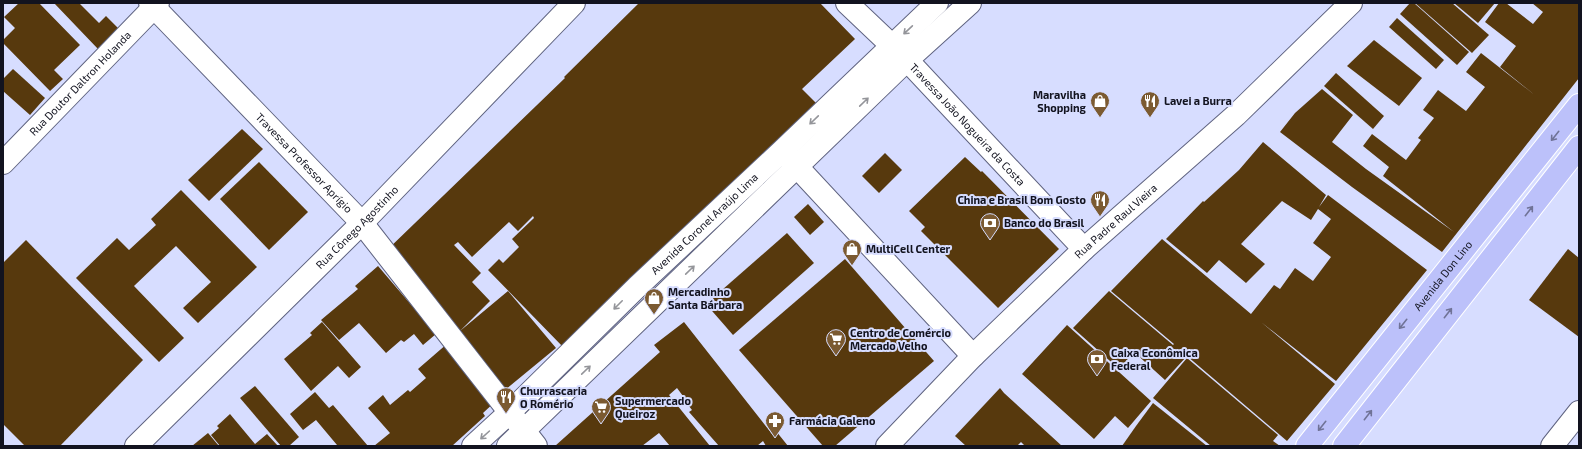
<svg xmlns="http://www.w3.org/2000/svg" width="1582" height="449" viewBox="0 0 1582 449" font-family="'Exo 2',sans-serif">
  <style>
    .building { fill: #57390d }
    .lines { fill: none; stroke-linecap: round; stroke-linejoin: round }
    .street-casing { stroke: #5f6380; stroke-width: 24 }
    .primary-casing { stroke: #fff; stroke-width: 24 }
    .street { stroke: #fff; stroke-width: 22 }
    .primary { stroke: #bcc1fa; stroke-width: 22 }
    .oneway { stroke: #94959a }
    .oneway2 { stroke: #707397 }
    .labels { text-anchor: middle; stroke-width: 4; stroke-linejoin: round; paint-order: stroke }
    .street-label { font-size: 11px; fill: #12131f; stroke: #d7ddff }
    .poi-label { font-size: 11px; font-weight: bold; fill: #12131f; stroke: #d7ddff; text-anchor: start }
  </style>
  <rect width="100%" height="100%" fill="#d7ddff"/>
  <!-- building -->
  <g class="building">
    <polygon points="19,3 39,3 80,45 54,70 63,79 50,91 3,43 3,40 15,28 4,17"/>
    <polygon points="54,3 79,3 99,23 106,16 119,29 98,49"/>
    <polygon points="639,3 820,3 855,39 802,89 819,106 564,348 488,270 499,259 503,263 519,247 512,239 534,218 533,216 518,231 509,222 472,257 458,242 454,245 481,273 472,282 490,301 460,331 508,291 556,348 505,390 385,252 565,78 564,77"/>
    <polygon points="1410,3 1414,3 1469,52 1457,65 1400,14"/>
    <polygon points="1415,3 1452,3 1489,35 1472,53"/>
    <polygon points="1454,3 1495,3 1478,23"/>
    <polygon points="1499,3 1506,3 1533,24 1543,12 1532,3 1579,3 1579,78 1442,252 1352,187 1280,132 1295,113 1322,89 1353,115 1332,142 1366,169 1454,232 1383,176 1389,167 1363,146 1372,134 1406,160 1421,140 1418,138 1434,118 1423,110 1438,90 1466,111 1485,87 1466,72 1481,53 1536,96 1500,67 1516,46 1485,22"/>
    <polygon points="1397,18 1444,60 1436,69 1389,27"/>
    <polygon points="1374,40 1422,78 1399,106 1347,66"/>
    <polygon points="13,69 45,98 30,115 3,91 3,79"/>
    <polygon points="1336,73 1384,116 1373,129 1324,86"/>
    <polygon points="242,129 263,149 209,201 188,180"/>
    <polygon points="1263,142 1326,195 1319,207 1328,195 1427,270 1336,381 1261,322 1335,384 1287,441 1187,356 1165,380 1134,352 1119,369 1073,328 1109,291 1173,345 1174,344 1111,291 1162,239 1251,314 1274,285 1280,289 1295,268 1313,281 1331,257 1313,243 1331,219 1318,209 1311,220 1282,201 1241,244 1265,264 1246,283 1219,260 1207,273 1166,239 1203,201 1204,202 1239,170"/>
    <polygon points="885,153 902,170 879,193 862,176"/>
    <polygon points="965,157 981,172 982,171 1059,249 998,308 921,231 925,227 909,211"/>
    <polygon points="259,162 308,212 269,250 220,199"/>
    <polygon points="181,190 257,267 198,323 183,308 211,282 176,246 134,286 184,338 159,362 76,278 117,238 129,250 156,225 151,219"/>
    <polygon points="808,204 824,222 810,235 794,217"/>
    <polygon points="787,233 814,263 733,335 706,304"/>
    <polygon points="26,240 143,360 60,446 25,446 3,424 3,263"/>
    <polygon points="1568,249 1579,258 1579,337 1529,300"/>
    <polygon points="845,259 934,361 835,446 823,446 739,350"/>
    <polygon points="378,266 436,334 423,345 414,334 404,342 401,340 386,353 359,323 339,340 321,320 358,289 355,286"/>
    <polygon points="322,322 361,367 349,378 338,366 311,391 284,359 312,335 310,333"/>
    <polygon points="684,322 772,434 776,431 788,446 766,446 763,441 757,446 719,446 689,412 692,410 685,401 686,400 677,388 669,395 710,446 670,446 659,433 642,446 555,446 660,352 654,345"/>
    <polygon points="1067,325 1151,401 1128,428 1115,416 1094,439 1022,374"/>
    <polygon points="448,343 497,400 483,413 485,416 452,446 374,446 390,433 368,408 383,395 390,405 408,390 410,392 426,378 418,369"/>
    <polygon points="1187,358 1278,435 1273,441 1280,446 1211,446 1153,398"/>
    <polygon points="255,386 299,437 289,446 281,446 240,398"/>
    <polygon points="1000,388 1004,393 1062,446 1025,446 1021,442 1017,446 966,446 955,436"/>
    <polygon points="315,392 329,408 333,405 368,446 335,446 337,445 316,420 303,430 290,414"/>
    <polygon points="1153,403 1207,446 1122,446 1136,426"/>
    <polygon points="230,414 255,444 267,434 278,446 220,446 211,435 219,428 217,426"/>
    <polygon points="208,433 219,446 192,446"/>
  </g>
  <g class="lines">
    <!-- street casing -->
    <g class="street-casing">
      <g id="street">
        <path id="s1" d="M150,3L362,223L536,446"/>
        <path id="s2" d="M847,3L907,60L1084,249"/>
        <polyline points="787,156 973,356"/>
        <path id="s3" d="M3,163L158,3"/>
        <path id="s4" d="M136,446L362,223L574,3"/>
        <path id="s5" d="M473,446L510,412L637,287L782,151L937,3"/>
        <polyline points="508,446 907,60 970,3"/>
        <path id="s6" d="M887,446L973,356L1084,249L1236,115L1351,3"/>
        <polyline points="1552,446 1579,412"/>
      </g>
    </g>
    <!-- primary casing -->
    <g class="primary-casing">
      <g id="primary">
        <path id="s7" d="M1307,446L1579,105"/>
        <polyline points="1344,446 1579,147"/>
      </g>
    </g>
    <!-- street -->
    <use href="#street" class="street"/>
    <!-- primary -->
    <use href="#primary" class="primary"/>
  </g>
  <!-- one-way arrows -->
  <defs><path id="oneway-shaft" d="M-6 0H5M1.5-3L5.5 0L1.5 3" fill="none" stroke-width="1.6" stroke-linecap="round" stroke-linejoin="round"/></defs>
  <g class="oneway">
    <use href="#oneway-shaft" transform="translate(908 30) rotate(137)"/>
    <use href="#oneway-shaft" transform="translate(864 102) rotate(-44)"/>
    <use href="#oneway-shaft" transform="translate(814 120) rotate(136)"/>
    <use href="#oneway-shaft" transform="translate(690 270) rotate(-44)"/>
    <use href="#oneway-shaft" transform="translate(618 305) rotate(135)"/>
    <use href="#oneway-shaft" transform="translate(586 370) rotate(-44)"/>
    <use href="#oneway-shaft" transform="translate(485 435) rotate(138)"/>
  </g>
  <g class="oneway2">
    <use href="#oneway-shaft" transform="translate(1555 136) rotate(129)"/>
    <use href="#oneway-shaft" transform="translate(1529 211) rotate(-52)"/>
    <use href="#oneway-shaft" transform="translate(1448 313) rotate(-52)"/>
    <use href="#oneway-shaft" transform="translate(1403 324) rotate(129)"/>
    <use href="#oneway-shaft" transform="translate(1368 415) rotate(-52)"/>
    <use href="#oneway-shaft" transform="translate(1322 426) rotate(129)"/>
  </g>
  <!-- icons -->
  <defs>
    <g id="shop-pin" transform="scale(1)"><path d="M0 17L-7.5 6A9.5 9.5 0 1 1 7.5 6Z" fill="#7b5a31" stroke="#d7ddff"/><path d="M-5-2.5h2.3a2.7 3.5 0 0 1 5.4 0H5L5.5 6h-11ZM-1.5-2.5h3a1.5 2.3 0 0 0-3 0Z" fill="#fff"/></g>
    <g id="restaurant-pin" transform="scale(1)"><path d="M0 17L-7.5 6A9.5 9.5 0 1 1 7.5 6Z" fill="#7b5a31" stroke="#d7ddff"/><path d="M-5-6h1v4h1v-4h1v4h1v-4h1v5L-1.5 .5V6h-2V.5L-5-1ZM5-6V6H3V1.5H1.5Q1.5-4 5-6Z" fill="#fff"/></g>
    <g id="bank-pin" transform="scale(1)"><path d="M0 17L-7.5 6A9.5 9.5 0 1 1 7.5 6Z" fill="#7b5a31" stroke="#d7ddff"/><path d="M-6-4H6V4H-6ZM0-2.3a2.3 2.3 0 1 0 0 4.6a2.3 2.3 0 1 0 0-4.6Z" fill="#fff"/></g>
    <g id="supermarket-pin" transform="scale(1)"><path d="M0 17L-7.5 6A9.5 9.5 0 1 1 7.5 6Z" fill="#7b5a31" stroke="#d7ddff"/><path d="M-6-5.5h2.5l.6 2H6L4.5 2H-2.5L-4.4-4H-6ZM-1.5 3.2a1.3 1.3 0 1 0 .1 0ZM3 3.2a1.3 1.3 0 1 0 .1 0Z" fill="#fff"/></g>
    <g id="pharmacy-pin" transform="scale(1)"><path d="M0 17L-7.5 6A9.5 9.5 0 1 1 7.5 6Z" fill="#7b5a31" stroke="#d7ddff"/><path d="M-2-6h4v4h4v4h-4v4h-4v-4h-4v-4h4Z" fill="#fff"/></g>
  </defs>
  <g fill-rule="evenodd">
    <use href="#shop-pin" x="1100" y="101"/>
    <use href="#restaurant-pin" x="1150" y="101"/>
    <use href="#restaurant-pin" x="1100" y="200"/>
    <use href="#bank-pin" x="990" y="223"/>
    <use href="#shop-pin" x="852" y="249"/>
    <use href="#shop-pin" x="654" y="298"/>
    <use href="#supermarket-pin" x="836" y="339"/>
    <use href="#bank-pin" x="1097" y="359"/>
    <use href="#restaurant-pin" x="506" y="397"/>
    <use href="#supermarket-pin" x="601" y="407"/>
    <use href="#pharmacy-pin" x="775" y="421"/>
  </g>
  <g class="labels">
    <!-- street labels -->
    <g class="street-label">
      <text dy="4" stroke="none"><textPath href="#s3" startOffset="111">Rua Doutor Daltron Holanda</textPath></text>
      <text dy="4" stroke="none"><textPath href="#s2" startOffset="171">Travessa João Nogueira da Costa</textPath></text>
      <text dy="4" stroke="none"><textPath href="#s1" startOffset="222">Travessa Professor Aprígio</textPath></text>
      <text dy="4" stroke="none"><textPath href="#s6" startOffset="321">Rua Padre Raul Vieira</textPath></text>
      <text dy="4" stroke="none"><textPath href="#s5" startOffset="321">Avenida Coronel Araújo Lima</textPath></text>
      <text dy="4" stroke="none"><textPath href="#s4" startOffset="311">Rua Cônego Agostinho</textPath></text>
      <text dy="4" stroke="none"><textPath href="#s7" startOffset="218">Avenida Don Lino</textPath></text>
    </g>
    <!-- poi labels -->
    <g class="poi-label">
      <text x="1086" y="99" text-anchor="end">Maravilha<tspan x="1086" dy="13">Shopping</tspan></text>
      <text x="1164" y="105">Lavei a Burra</text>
      <text x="1086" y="204" text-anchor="end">China e Brasil Bom Gosto</text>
      <text x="1004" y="227">Banco do Brasil</text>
      <text x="866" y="253">MultiCell Center</text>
      <text x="668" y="296">Mercadinho<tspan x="668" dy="13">Santa Bárbara</tspan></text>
      <text x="850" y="337">Centro de Comércio<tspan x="850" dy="13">Mercado Velho</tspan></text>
      <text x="1111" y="357">Caixa Econômica<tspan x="1111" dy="13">Federal</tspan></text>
      <text x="520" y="395">Churrascaria<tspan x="520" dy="13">O Romério</tspan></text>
      <text x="615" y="405">Supermercado<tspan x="615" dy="13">Queiroz</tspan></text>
      <text x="789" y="425">Farmácia Galeno</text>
    </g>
  </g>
  <!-- border -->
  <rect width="1582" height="449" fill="none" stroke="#12131f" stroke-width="8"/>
</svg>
